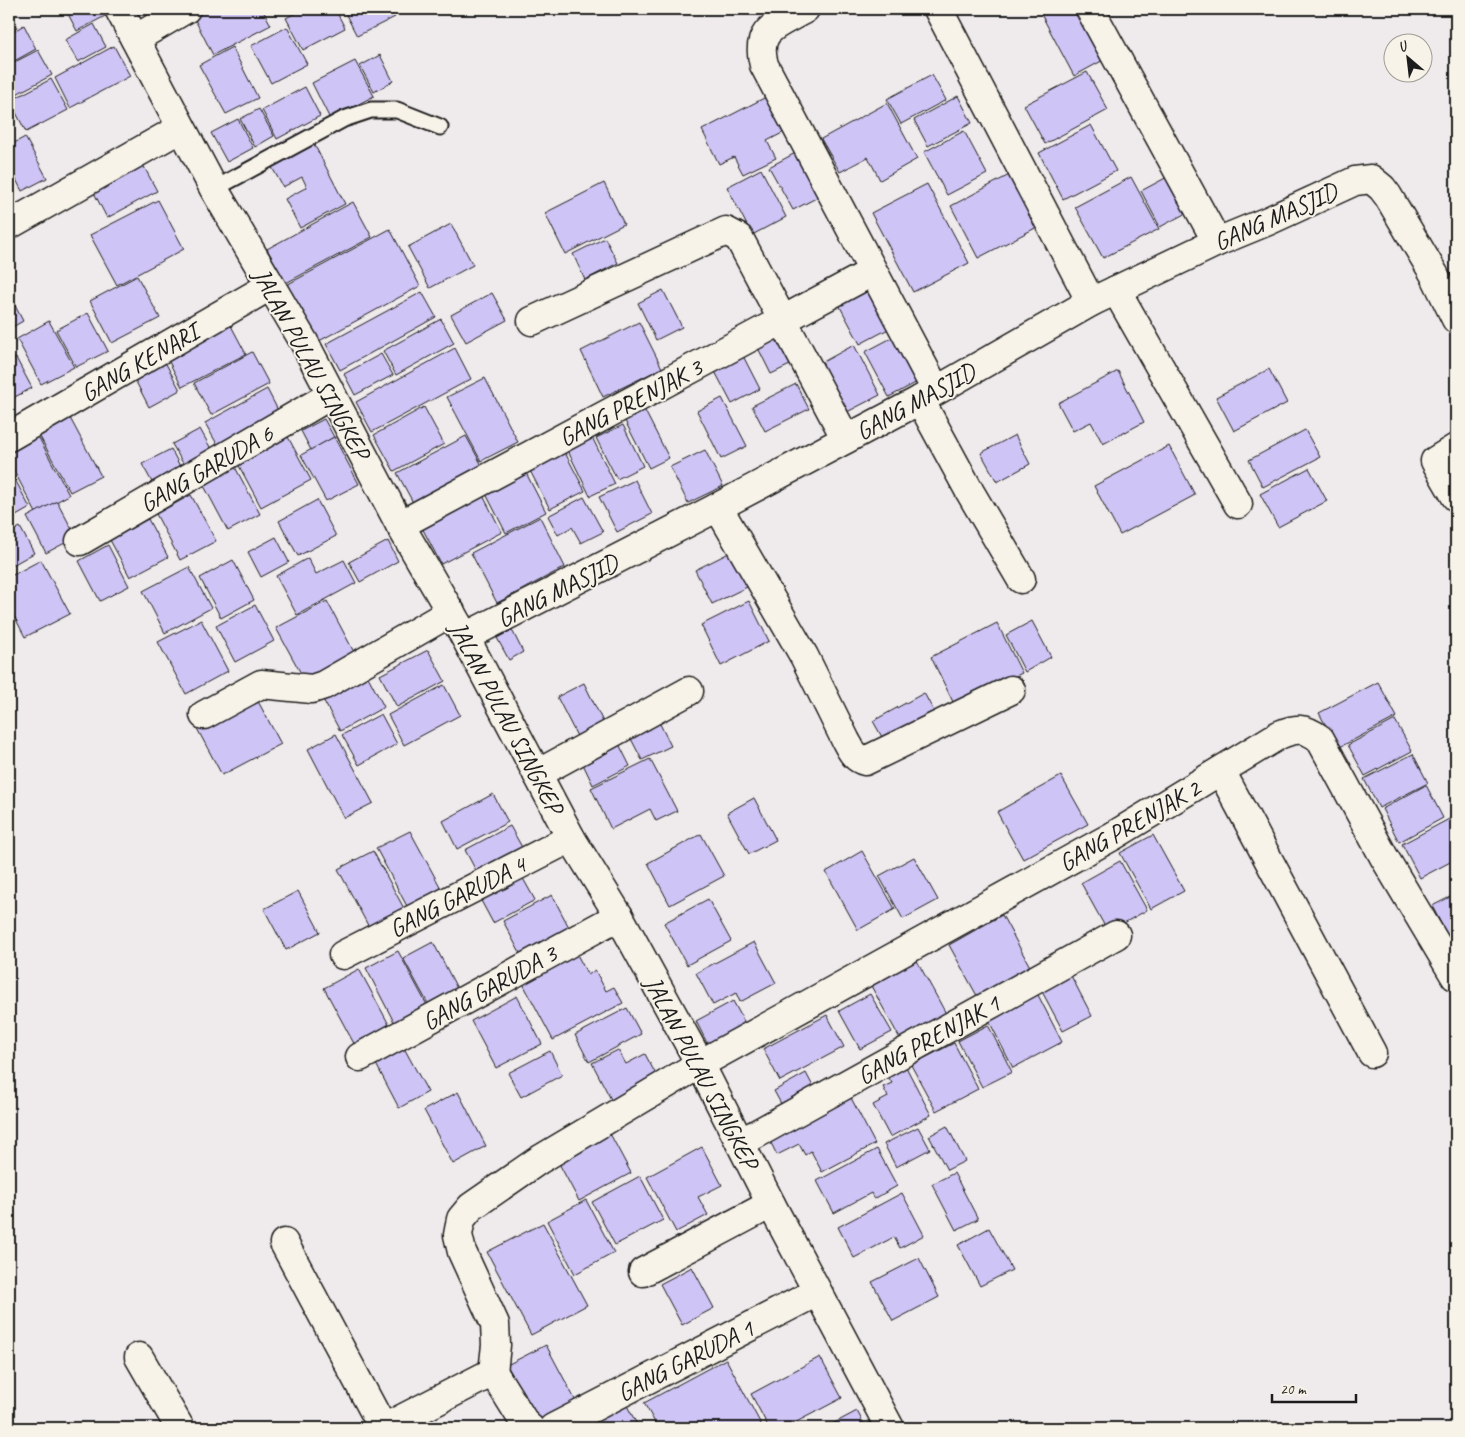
<svg xmlns="http://www.w3.org/2000/svg" width="1465" height="1437" viewBox="0 0 1465 1437" font-family="Caveat,sans-serif">
  <style>
    .building { fill: #cec4f6; stroke: #1c1c1c }
    .lines { fill: none; stroke-linecap: round; stroke-linejoin: round }
    .service-casing { stroke: #1c1c1c; stroke-width: 19 }
    .minor-casing { stroke: #1c1c1c; stroke-width: 31 }
    .tertiary-casing { stroke: #1c1c1c; stroke-width: 31 }
    .service { stroke: #f7f3e8; stroke-width: 15 }
    .minor { stroke: #f7f3e8; stroke-width: 28 }
    .tertiary { stroke: #f7f3e8; stroke-width: 28 }
    .labels { text-anchor: middle; stroke-width: 4; stroke-linejoin: round; paint-order: stroke }
    .street-label { font-size: 25px; fill: #1c1c1c; stroke: #f7f3e8 }
  </style>
  <rect width="100%" height="100%" fill="#efeaeb"/>
  <filter id="ink" filterUnits="userSpaceOnUse"><feTurbulence type="fractalNoise" baseFrequency=".02" numOctaves="2"/><feDisplacementMap in="SourceGraphic" scale="10" xChannelSelector="R" yChannelSelector="G"/><feConvolveMatrix kernelMatrix="1 2 1 2 8 2 1 2 1" color-interpolation-filters="sRGB"/></filter>
  <g filter="url(#ink)">
    <!-- building -->
    <g class="building">
      <polygon points="74,9 103,9 107,15 77,31 67,12"/>
      <polygon points="202,9 262,9 271,25 213,55 192,14"/>
      <polygon points="303,9 335,9 345,28 303,50 286,18"/>
      <polygon points="343,9 391,9 395,17 357,36"/>
      <polygon points="1051,9 1082,9 1109,57 1074,76 1041,14"/>
      <polygon points="9,12 17,27 9,32"/>
      <polygon points="94,24 106,47 78,62 65,40"/>
      <polygon points="24,25 36,49 9,64 9,34"/>
      <polygon points="287,27 307,64 271,83 251,46"/>
      <polygon points="114,46 130,76 70,108 55,78"/>
      <polygon points="232,47 258,98 226,114 199,65"/>
      <polygon points="38,50 52,75 9,98 9,65"/>
      <polygon points="380,55 393,81 374,92 360,66"/>
      <polygon points="355,61 374,96 330,119 312,83"/>
      <polygon points="1087,72 1108,110 1045,144 1024,105"/>
      <polygon points="932,75 946,100 901,124 887,99"/>
      <polygon points="51,79 68,110 26,132 10,101"/>
      <polygon points="305,87 320,116 277,139 262,110"/>
      <polygon points="772,94 790,129 767,141 776,158 743,174 734,157 719,164 702,130"/>
      <polygon points="958,96 972,123 928,146 914,120"/>
      <polygon points="887,103 917,159 880,180 868,157 840,172 821,139"/>
      <polygon points="259,109 274,136 255,147 240,119"/>
      <polygon points="238,119 253,148 227,162 211,133"/>
      <polygon points="1091,125 1116,171 1063,199 1039,153"/>
      <polygon points="964,131 987,174 947,195 924,152"/>
      <polygon points="25,137 47,178 22,191 9,166 9,146"/>
      <polygon points="312,140 345,204 300,228 285,199 307,187 302,177 283,187 269,162"/>
      <polygon points="801,150 824,194 793,210 769,167"/>
      <polygon points="141,161 157,191 107,218 91,187"/>
      <polygon points="761,169 786,217 752,235 727,187"/>
      <polygon points="1013,173 1041,225 978,258 951,206"/>
      <polygon points="1171,175 1190,211 1160,227 1141,191"/>
      <polygon points="1131,177 1159,229 1103,258 1075,207"/>
      <polygon points="604,183 624,224 565,254 545,213"/>
      <polygon points="927,184 969,263 913,292 871,213"/>
      <polygon points="158,200 184,249 117,285 90,235"/>
      <polygon points="353,202 372,237 286,283 267,249"/>
      <polygon points="451,224 473,265 430,288 408,247"/>
      <polygon points="390,229 420,286 310,346 279,289"/>
      <polygon points="605,238 618,263 585,280 573,254"/>
      <polygon points="137,276 160,318 112,343 90,301"/>
      <polygon points="874,284 896,325 860,344 838,303"/>
      <polygon points="663,290 682,327 656,340 638,303"/>
      <polygon points="422,292 436,317 340,370 326,344"/>
      <polygon points="492,293 507,320 466,342 451,315"/>
      <polygon points="9,294 23,321 9,329"/>
      <polygon points="88,313 108,351 76,367 56,330"/>
      <polygon points="441,319 454,343 396,375 383,351"/>
      <polygon points="228,320 246,354 182,387 165,354"/>
      <polygon points="49,321 74,367 41,384 17,339"/>
      <polygon points="639,322 662,368 603,397 581,351"/>
      <polygon points="775,330 792,364 771,374 754,340"/>
      <polygon points="901,333 925,378 889,397 865,352"/>
      <polygon points="854,345 880,395 845,413 819,364"/>
      <polygon points="455,348 471,379 372,432 356,402"/>
      <polygon points="740,350 760,389 732,404 711,364"/>
      <polygon points="252,352 269,384 211,415 194,383"/>
      <polygon points="381,354 393,375 355,395 344,374"/>
      <polygon points="16,358 32,388 9,400 9,362"/>
      <polygon points="165,362 180,390 149,407 134,378"/>
      <polygon points="1269,369 1287,403 1234,431 1216,397"/>
      <polygon points="1118,371 1144,422 1103,444 1091,422 1073,431 1058,403"/>
      <polygon points="485,378 518,442 481,461 447,397"/>
      <polygon points="796,384 809,409 765,431 752,406"/>
      <polygon points="267,389 282,418 221,451 205,423"/>
      <polygon points="722,398 747,446 721,459 697,411"/>
      <polygon points="424,407 444,444 394,471 374,435"/>
      <polygon points="644,409 669,458 649,468 624,419"/>
      <polygon points="70,418 101,476 70,492 39,435"/>
      <polygon points="324,419 334,437 311,450 301,431"/>
      <polygon points="623,425 643,466 617,479 596,438"/>
      <polygon points="200,429 215,456 188,472 172,444"/>
      <polygon points="1305,430 1320,457 1263,487 1249,460"/>
      <polygon points="589,431 615,484 590,496 564,443"/>
      <polygon points="1015,435 1030,464 997,482 981,453"/>
      <polygon points="38,436 69,495 36,513 9,461 9,452"/>
      <polygon points="466,436 485,471 416,508 397,473"/>
      <polygon points="288,437 311,480 261,507 238,464"/>
      <polygon points="334,437 359,484 326,501 301,455"/>
      <polygon points="1169,446 1195,495 1120,535 1094,486"/>
      <polygon points="562,447 585,491 550,509 527,465"/>
      <polygon points="171,449 185,476 158,493 142,464"/>
      <polygon points="705,450 723,486 688,503 670,467"/>
      <polygon points="235,467 260,514 228,531 203,484"/>
      <polygon points="523,467 546,512 506,533 483,488"/>
      <polygon points="9,468 30,508 9,520"/>
      <polygon points="1309,468 1327,501 1278,527 1260,494"/>
      <polygon points="635,480 652,514 617,532 599,497"/>
      <polygon points="479,488 502,532 441,564 418,520"/>
      <polygon points="191,495 216,541 180,560 156,514"/>
      <polygon points="584,497 603,532 581,543 572,527 558,535 548,516"/>
      <polygon points="317,500 336,536 298,556 279,521"/>
      <polygon points="57,501 76,537 46,553 27,517"/>
      <polygon points="540,517 565,567 497,603 471,553"/>
      <polygon points="148,519 168,557 130,577 110,540"/>
      <polygon points="20,527 34,553 9,567 9,533"/>
      <polygon points="276,537 289,562 261,577 248,552"/>
      <polygon points="388,541 398,561 360,582 349,562"/>
      <polygon points="108,545 129,586 100,601 79,561"/>
      <polygon points="729,553 747,587 712,604 695,570"/>
      <polygon points="308,558 316,574 344,560 356,583 297,615 276,576"/>
      <polygon points="41,560 70,614 25,637 9,606 9,577"/>
      <polygon points="233,560 254,600 221,618 200,578"/>
      <polygon points="189,567 211,608 165,633 143,591"/>
      <polygon points="327,601 354,652 304,679 276,628"/>
      <polygon points="749,601 769,641 721,666 701,625"/>
      <polygon points="255,605 274,641 235,662 216,626"/>
      <polygon points="201,620 228,671 186,694 158,642"/>
      <polygon points="1032,621 1051,657 1025,672 1006,635"/>
      <polygon points="997,623 1022,673 955,706 931,657"/>
      <polygon points="512,630 523,652 509,660 497,638"/>
      <polygon points="428,650 445,681 397,707 380,675"/>
      <polygon points="364,669 384,707 340,731 319,692"/>
      <polygon points="1378,682 1397,717 1338,748 1319,713"/>
      <polygon points="584,683 607,730 581,744 557,697"/>
      <polygon points="444,685 460,715 404,745 388,715"/>
      <polygon points="253,692 281,744 222,775 194,723"/>
      <polygon points="924,693 937,717 887,746 873,721"/>
      <polygon points="381,714 397,744 359,765 342,735"/>
      <polygon points="657,718 671,746 642,760 628,733"/>
      <polygon points="1395,720 1412,751 1365,776 1348,745"/>
      <polygon points="336,734 373,803 344,818 308,749"/>
      <polygon points="618,742 630,766 593,785 581,760"/>
      <polygon points="1413,754 1428,783 1379,808 1364,779"/>
      <polygon points="650,759 677,811 656,821 650,809 611,829 591,788"/>
      <polygon points="1061,776 1088,824 1023,859 997,812"/>
      <polygon points="1426,785 1443,818 1399,842 1382,809"/>
      <polygon points="493,794 508,822 457,849 443,821"/>
      <polygon points="754,798 776,840 749,854 727,813"/>
      <polygon points="1451,818 1456,829 1456,859 1420,878 1402,844"/>
      <polygon points="510,826 527,856 481,880 465,850"/>
      <polygon points="410,831 443,892 409,910 376,848"/>
      <polygon points="701,834 724,876 670,905 648,863"/>
      <polygon points="1153,835 1184,891 1151,909 1120,853"/>
      <polygon points="373,851 407,914 372,933 338,869"/>
      <polygon points="862,851 895,909 858,930 826,872"/>
      <polygon points="914,857 938,900 903,919 879,876"/>
      <polygon points="1120,861 1147,910 1108,932 1081,883"/>
      <polygon points="520,873 535,900 493,923 478,895"/>
      <polygon points="298,891 320,932 286,950 264,909"/>
      <polygon points="1456,894 1456,933 1448,937 1432,906"/>
      <polygon points="552,895 571,931 522,957 503,921"/>
      <polygon points="708,899 731,941 687,965 664,923"/>
      <polygon points="1002,915 1034,974 981,1003 949,945"/>
      <polygon points="433,942 461,996 432,1011 403,958"/>
      <polygon points="754,942 776,983 740,1002 736,993 713,1005 696,973"/>
      <polygon points="574,949 588,975 595,970 606,991 614,987 623,1003 553,1040 520,978"/>
      <polygon points="398,951 427,1005 394,1022 366,968"/>
      <polygon points="916,959 949,1019 903,1044 870,984"/>
      <polygon points="1067,968 1092,1016 1063,1031 1038,984"/>
      <polygon points="359,969 393,1032 358,1051 324,988"/>
      <polygon points="1035,989 1062,1042 1013,1068 986,1015"/>
      <polygon points="870,994 892,1032 860,1049 839,1011"/>
      <polygon points="517,996 542,1044 496,1068 471,1021"/>
      <polygon points="733,1001 746,1025 708,1045 696,1021"/>
      <polygon points="627,1008 641,1034 589,1062 575,1035"/>
      <polygon points="827,1015 844,1047 780,1081 763,1049"/>
      <polygon points="988,1025 1012,1072 982,1087 958,1041"/>
      <polygon points="954,1043 978,1089 936,1111 911,1065"/>
      <polygon points="404,1048 428,1092 399,1108 376,1064"/>
      <polygon points="618,1050 626,1064 645,1054 661,1084 616,1109 592,1063"/>
      <polygon points="550,1051 562,1075 521,1097 508,1073"/>
      <polygon points="905,1065 931,1115 890,1137 873,1105 888,1097 883,1087 892,1083 887,1075"/>
      <polygon points="806,1073 817,1094 785,1111 774,1091"/>
      <polygon points="458,1092 486,1146 453,1164 424,1110"/>
      <polygon points="849,1094 875,1144 822,1172 811,1151 805,1155 799,1144 777,1155 768,1137"/>
      <polygon points="947,1126 965,1161 947,1170 929,1136"/>
      <polygon points="918,1127 930,1149 896,1167 884,1144"/>
      <polygon points="607,1128 631,1173 579,1201 555,1156"/>
      <polygon points="702,1147 722,1185 698,1197 708,1215 676,1232 647,1177"/>
      <polygon points="877,1149 897,1186 874,1199 871,1193 834,1213 817,1181"/>
      <polygon points="954,1173 978,1219 956,1230 932,1184"/>
      <polygon points="640,1176 663,1220 615,1245 592,1202"/>
      <polygon points="902,1193 924,1235 900,1248 894,1237 854,1258 838,1227"/>
      <polygon points="586,1200 614,1253 575,1274 547,1221"/>
      <polygon points="543,1223 587,1305 531,1335 487,1252"/>
      <polygon points="989,1228 1012,1270 980,1286 958,1245"/>
      <polygon points="919,1258 939,1297 893,1321 872,1282"/>
      <polygon points="692,1267 714,1308 682,1325 660,1284"/>
      <polygon points="546,1345 579,1407 540,1427 507,1365"/>
      <polygon points="820,1357 842,1398 785,1428 769,1428 751,1394"/>
      <polygon points="726,1359 763,1428 658,1428 644,1403"/>
      <polygon points="625,1402 639,1428 592,1428 588,1422"/>
      <polygon points="857,1411 866,1428 825,1428"/>
    </g>
    <g class="lines">
      <!-- service casing -->
      <g class="service-casing">
        <polyline id="service" points="214,189 344,119 371,110 397,110 440,127"/>
      </g>
      <!-- minor casing -->
      <g class="minor-casing">
        <g id="minor">
          <path d="M805,9C778,25 754,28 764,65L936,390"/>
          <polyline points="938,9 1091,302"/>
          <polyline points="1090,9 1217,242"/>
          <polyline points="135,39 186,9"/>
          <polyline points="9,225 181,128"/>
          <polyline points="1116,290 1238,504"/>
          <polyline points="532,321 726,231 739,238 846,439"/>
          <polyline points="920,400 970,492 1021,579"/>
          <polyline points="9,437 270,286"/>
          <polyline points="1456,448 1435,461 1456,497"/>
          <path d="M718,507L804,656L846,741C851,750 855,759 865,761L1011,690"/>
          <polyline points="400,525 861,278"/>
          <polyline points="80,541 331,395"/>
          <polyline points="465,637 718,507 920,400 1091,302 1217,242 1268,221 1355,181 1371,179 1382,188 1388,196 1434,274 1456,319"/>
          <polyline points="204,715 261,684 312,689 324,685 451,612"/>
          <polyline points="1221,771 1372,1053"/>
          <polyline points="537,774 689,691"/>
          <polyline points="343,955 571,838"/>
          <polyline points="360,1057 619,916"/>
          <polyline points="740,1143 1116,935"/>
          <polyline points="284,1243 383,1428"/>
          <polyline points="643,1272 771,1204"/>
          <polyline points="139,1357 180,1428"/>
          <path d="M493,1372L496,1345L495,1324L462,1252L458,1235L461,1219L471,1207L539,1160L700,1064L1113,836L1279,735C1296,728 1305,727 1320,739L1384,857L1455,976"/>
          <polyline points="493,1372 526,1425 530,1428"/>
          <polyline points="384,1428 493,1372"/>
          <polyline points="553,1428 817,1292"/>
        </g>
      </g>
      <!-- tertiary casing -->
      <g class="tertiary-casing">
        <polyline id="tertiary" points="119,9 214,189 304,342 400,525 465,637 571,838 619,916 700,1064 771,1204 890,1428"/>
      </g>
      <!-- service -->
      <use href="#service" class="service"/>
      <!-- minor -->
      <use href="#minor" class="minor"/>
      <!-- tertiary -->
      <use href="#tertiary" class="tertiary"/>
    </g>
  </g>
  <g class="labels">
    <!-- street labels -->
    <g class="street-label">
      <text transform="translate(1275 216) rotate(-24)" y="9">GANG MASJID</text>
      <text transform="translate(139 362) rotate(-30)" y="9">GANG KENARI</text>
      <text transform="translate(312 363) rotate(61)" y="9">JALAN PULAU SINGKEP</text>
      <text transform="translate(915 401) rotate(-29)" y="9">GANG MASJID</text>
      <text transform="translate(630 402) rotate(-28)" y="9">GANG PRENJAK 3</text>
      <text transform="translate(206 468) rotate(-30)" y="9">GANG GARUDA 6</text>
      <text transform="translate(557 590) rotate(-27)" y="9">GANG MASJID</text>
      <text transform="translate(507 717) rotate(62)" y="9">JALAN PULAU SINGKEP</text>
      <text transform="translate(1129 825) rotate(-30)" y="9">GANG PRENJAK 2</text>
      <text transform="translate(457 896) rotate(-27)" y="9">GANG GARUDA 4</text>
      <text transform="translate(489 987) rotate(-29)" y="9">GANG GARUDA 3</text>
      <text transform="translate(928 1039) rotate(-29)" y="9">GANG PRENJAK 1</text>
      <text transform="translate(702 1072) rotate(62)" y="9">JALAN PULAU SINGKEP</text>
      <text transform="translate(685 1360) rotate(-27)" y="9">GANG GARUDA 1</text>
    </g>
  </g>
  <!-- margin -->
  <rect width="1465" height="1437" fill="none" stroke="#f7f3e8" stroke-width="30"/>
  <rect x="15" y="15" width="1435" height="1407" fill="none" stroke="#1c1c1c" stroke-width="2" filter="url(#ink)"/>
  <!-- north arrow -->
  <g transform="translate(1408 58) rotate(332)"><circle r="24" fill="#f7f3e8" stroke="#9f9d96"/>
  <path d="M0-4L9 19L0 12L-9 19Z" fill="#1c1c1c"/>
  <text y="-8" font-size="14" font-weight="bold" text-anchor="middle" fill="#1c1c1c">U</text>
  </g>
  <!-- scale -->
  <path d="M1272 1394v8h84v-8" fill="none" stroke="#1c1c1c" stroke-width="2.5"/>
  <text x="1280" y="1394" font-size="15" fill="#1c1c1c" stroke="#f7f3e8" stroke-width="4" paint-order="stroke">20 m</text>
</svg>
